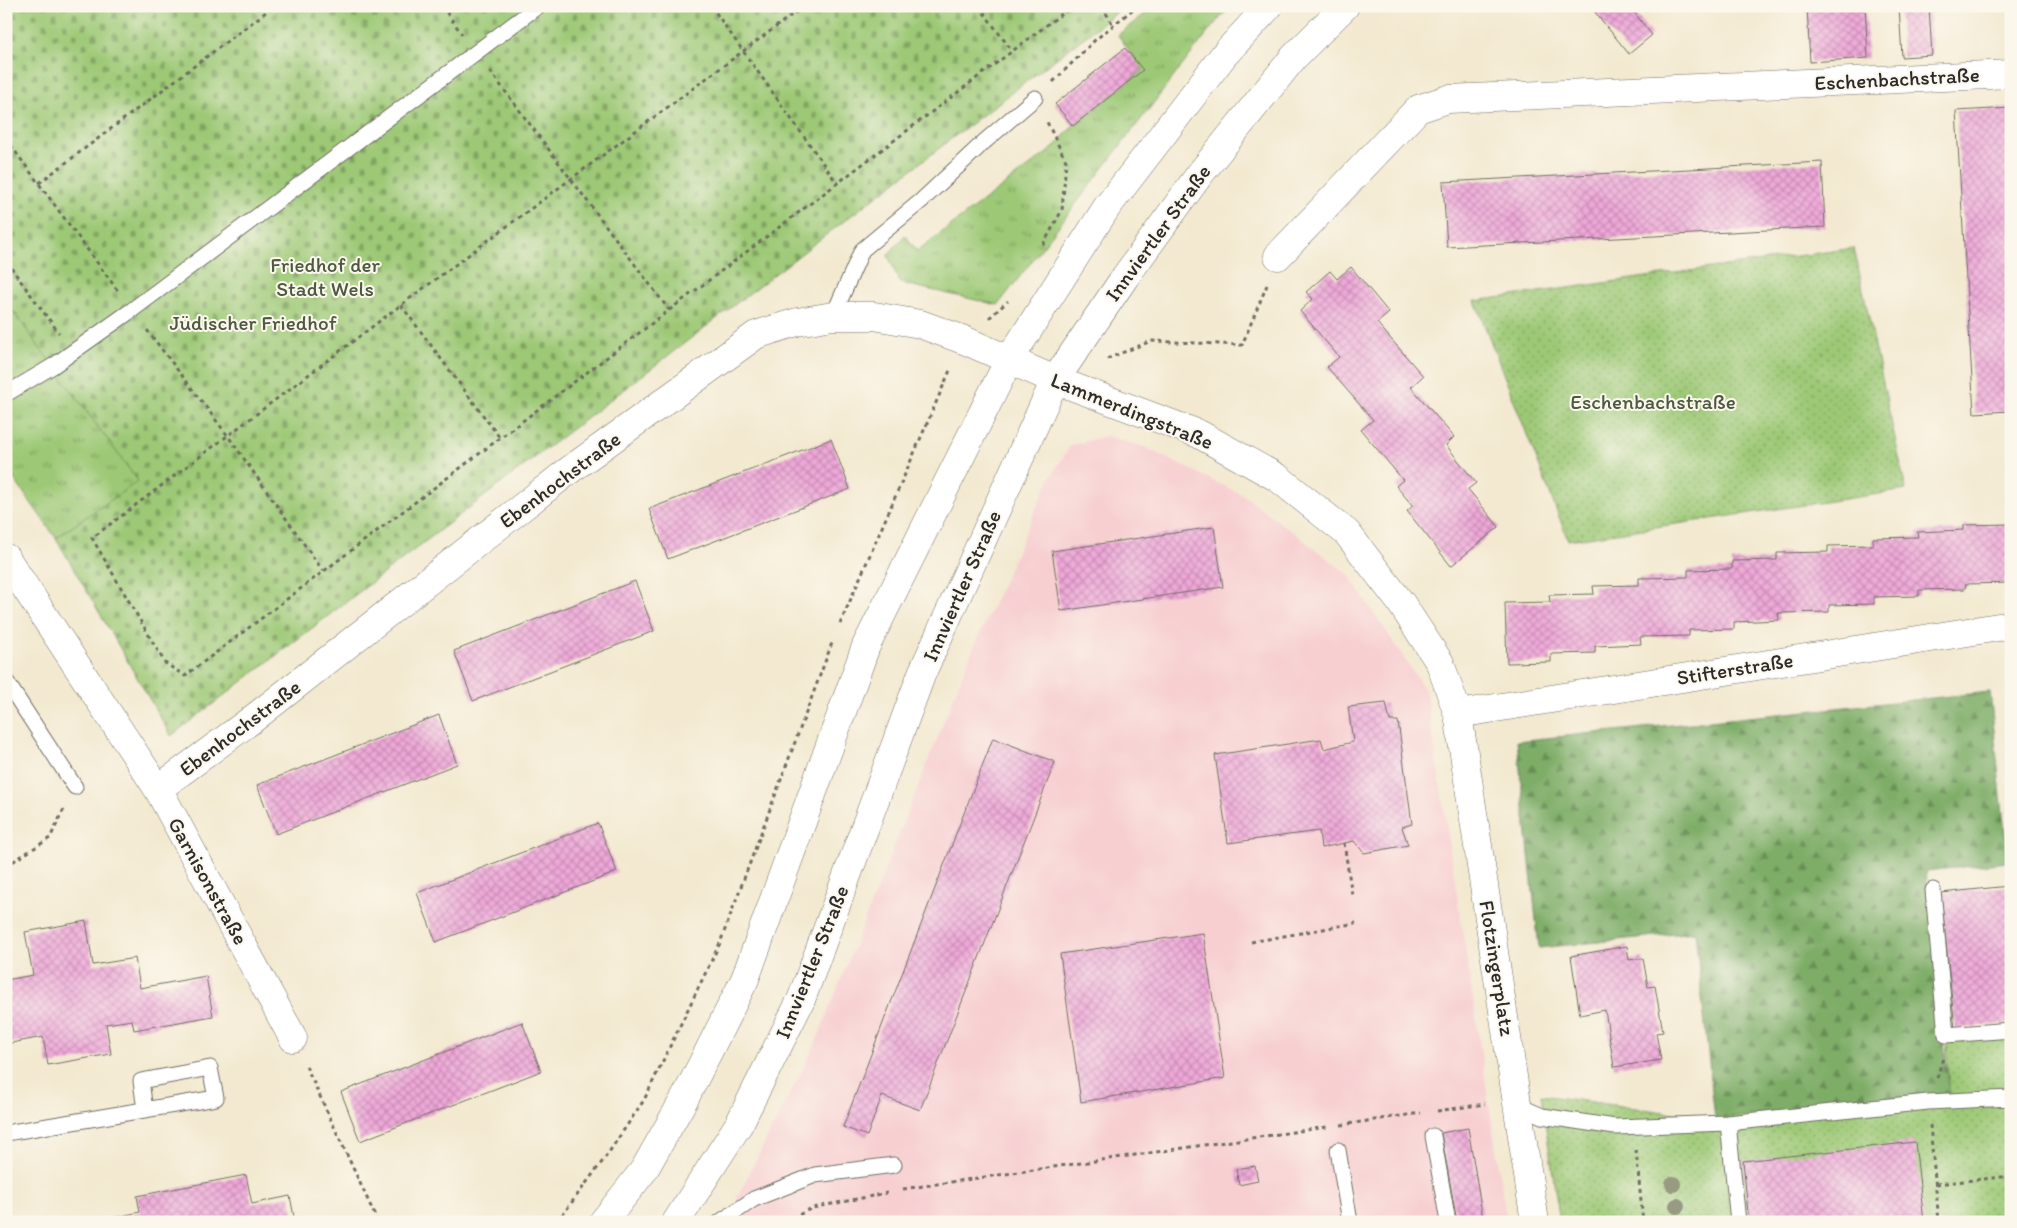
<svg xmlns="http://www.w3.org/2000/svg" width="2017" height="1228" viewBox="0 0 2017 1228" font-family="Itim,sans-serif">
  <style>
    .built { fill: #f7cfd1 }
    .grass { fill: url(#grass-tufts); stroke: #647a50 }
    .forest { fill: url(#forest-firs); stroke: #546c49 }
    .cemetery { fill: url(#cemetery-stones); stroke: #647a50 }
    .park { fill: url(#park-dots); stroke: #647a50 }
    .building { fill: url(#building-cross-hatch) }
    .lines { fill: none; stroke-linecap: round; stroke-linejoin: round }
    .lane-casing { stroke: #716e65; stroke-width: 17 }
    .street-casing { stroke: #716e65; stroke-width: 29 }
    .primary-casing { stroke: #716e65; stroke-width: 29 }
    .path { stroke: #716e65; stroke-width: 3; stroke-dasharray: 4 4; stroke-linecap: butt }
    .lane { stroke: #fff; stroke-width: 15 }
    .street { stroke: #fff; stroke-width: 28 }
    .primary { stroke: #fff; stroke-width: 28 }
    .tree { fill: #989a82 }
    .labels { text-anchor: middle; stroke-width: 4; stroke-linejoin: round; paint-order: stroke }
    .street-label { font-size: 21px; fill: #2b2b2b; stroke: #fbf7ec }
    .park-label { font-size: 21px; fill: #4d5a42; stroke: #fbf7ec }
  </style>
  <defs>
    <pattern id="grass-tufts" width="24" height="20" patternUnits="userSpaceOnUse" patternTransform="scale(1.25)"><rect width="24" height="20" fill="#9dc976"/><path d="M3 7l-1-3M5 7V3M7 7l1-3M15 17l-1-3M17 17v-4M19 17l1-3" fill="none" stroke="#80a361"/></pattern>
    <pattern id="forest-firs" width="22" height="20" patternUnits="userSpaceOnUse" patternTransform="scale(1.25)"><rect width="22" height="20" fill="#7ead67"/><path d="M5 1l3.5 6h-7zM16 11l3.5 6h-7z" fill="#678d55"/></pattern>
    <pattern id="cemetery-stones" width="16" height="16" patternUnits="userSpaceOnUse" patternTransform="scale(1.25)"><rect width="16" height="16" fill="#9dc976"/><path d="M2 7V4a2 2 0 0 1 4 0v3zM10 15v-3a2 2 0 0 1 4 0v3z" fill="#80a361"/></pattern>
    <pattern id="park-dots" width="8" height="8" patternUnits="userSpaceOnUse" patternTransform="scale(1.25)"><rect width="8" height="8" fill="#9dc976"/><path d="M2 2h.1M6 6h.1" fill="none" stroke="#80a361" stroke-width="1.8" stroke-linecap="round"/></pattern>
    <pattern id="building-cross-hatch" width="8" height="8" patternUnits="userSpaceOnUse" patternTransform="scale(1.25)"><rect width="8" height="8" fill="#efa8d9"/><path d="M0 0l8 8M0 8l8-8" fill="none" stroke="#c289b0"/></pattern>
  </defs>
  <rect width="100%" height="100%" fill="#fbf7ec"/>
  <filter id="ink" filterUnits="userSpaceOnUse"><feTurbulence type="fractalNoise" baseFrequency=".02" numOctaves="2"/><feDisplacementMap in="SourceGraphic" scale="10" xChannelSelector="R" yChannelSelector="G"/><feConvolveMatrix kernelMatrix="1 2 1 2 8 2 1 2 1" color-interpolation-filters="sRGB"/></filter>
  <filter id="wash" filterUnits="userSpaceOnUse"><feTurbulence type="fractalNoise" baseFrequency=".0096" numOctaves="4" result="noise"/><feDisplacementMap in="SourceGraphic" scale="20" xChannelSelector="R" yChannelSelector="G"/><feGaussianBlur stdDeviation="1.12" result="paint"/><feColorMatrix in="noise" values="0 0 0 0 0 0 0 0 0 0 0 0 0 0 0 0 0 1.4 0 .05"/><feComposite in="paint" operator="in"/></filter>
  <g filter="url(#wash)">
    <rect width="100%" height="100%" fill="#f3e9d0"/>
    <!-- built -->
    <polygon class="built" points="1106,436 1144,447 1245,496 1348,574 1426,691 1507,1222 735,1222 737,1197 814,1047 970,656 1050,478 1071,445"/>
    <!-- grass -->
    <g class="grass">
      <polygon points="1155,6 1231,6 1212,27 998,305 900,283 888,255 905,235 917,251 1052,149 1073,126 1143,70 1118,35"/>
      <polygon points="6,302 139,481 56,538 6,468"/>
    </g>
    <!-- forest -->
    <polygon class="forest" points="1990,692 2008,862 1926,871 1949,1094 1715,1119 1695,932 1539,948 1517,741"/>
    <!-- cemetery -->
    <polygon class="cemetery" points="6,6 1125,6 171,736 56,538 138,481 6,302"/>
    <!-- park -->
    <g class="park">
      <polygon points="1854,248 1906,490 1568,540 1475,301"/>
      <polygon points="2011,1030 2011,1222 1560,1222 1541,1095 1715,1119 1949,1094 1946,1035"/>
    </g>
    <g id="blocks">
      <!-- building -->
      <g class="building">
        <polygon points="1590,6 1629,6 1652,35 1629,54"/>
        <polygon points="1807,6 1865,6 1868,58 1810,62"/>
        <polygon points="1899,6 1929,6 1932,55 1902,57"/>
        <polygon points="1125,48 1143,70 1073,126 1055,104"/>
        <polygon points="2011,108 2011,411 1974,413 1956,111"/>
        <polygon points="1822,162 1825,227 1447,247 1443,182"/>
        <polygon points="1351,267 1389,313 1377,323 1423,376 1411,387 1454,437 1446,445 1476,483 1468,489 1499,527 1451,566 1407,511 1413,506 1396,486 1403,480 1361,430 1373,420 1327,367 1339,357 1300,311 1313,299 1306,292 1330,271 1337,279"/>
        <polygon points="831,439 850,489 668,559 649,509"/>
        <polygon points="2011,524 2011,583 1966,584 1965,589 1919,590 1919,596 1874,597 1874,604 1829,605 1829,612 1778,613 1779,620 1734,622 1734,629 1689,630 1689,636 1640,637 1641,644 1595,646 1595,653 1551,654 1551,662 1507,663 1505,603 1550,602 1549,595 1594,594 1593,586 1639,585 1639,578 1688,577 1688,570 1732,569 1732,561 1777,560 1777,553 1828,552 1828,546 1873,545 1873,538 1918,537 1917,532 1964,530 1964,525"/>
        <polygon points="1214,527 1223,587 1061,611 1052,551"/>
        <polygon points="635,581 654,631 473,701 454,651"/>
        <polygon points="1386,703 1390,721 1398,721 1412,824 1402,827 1408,845 1364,853 1354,841 1321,848 1319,831 1228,843 1215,755 1321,739 1324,749 1353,742 1348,707"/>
        <polygon points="439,715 457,764 276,834 257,785"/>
        <polygon points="993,738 1055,762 920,1110 882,1096 867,1136 843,1127"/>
        <polygon points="598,823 617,872 436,942 417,893"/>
        <polygon points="2009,886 2011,900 2011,1023 1955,1029 1941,893"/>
        <polygon points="86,921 93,965 135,958 140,988 206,976 213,1016 134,1030 132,1020 106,1024 111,1054 48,1065 43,1037 6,1044 6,980 33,975 25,932"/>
        <polygon points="1203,933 1225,1078 1081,1102 1060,954"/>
        <polygon points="1627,946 1629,960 1643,958 1648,987 1655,986 1663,1032 1656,1033 1661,1060 1614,1067 1605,1010 1580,1015 1571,956"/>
        <polygon points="522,1022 541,1071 360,1141 341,1092"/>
        <polygon points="1468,1128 1483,1219 1457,1222 1441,1133"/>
        <polygon points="1915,1142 1924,1222 1749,1222 1743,1161"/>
        <polygon points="1255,1166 1258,1181 1239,1185 1236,1169"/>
        <polygon points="246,1175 252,1204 290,1196 295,1222 93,1222 140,1212 137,1196"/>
      </g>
    </g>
  </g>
  <g filter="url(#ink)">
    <use href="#blocks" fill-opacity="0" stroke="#716e65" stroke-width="1"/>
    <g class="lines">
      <!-- lane casing -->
      <g class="lane-casing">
        <g id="lane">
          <polyline points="833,316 862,250 921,201 984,142 1035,98"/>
          <polyline points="6,394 53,366 132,310 538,6"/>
          <polyline points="6,681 75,787"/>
          <polyline points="1933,890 1946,1035 2011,1030"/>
          <polyline points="1519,1106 1542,1116 1615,1127 1728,1123 1928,1102 2011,1098"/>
          <polyline points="1728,1123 1738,1222"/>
          <polyline points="6,1133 216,1098 210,1068 141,1081 145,1110"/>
          <polyline points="1433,1136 1448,1222"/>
          <polyline points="1338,1150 1350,1222"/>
          <polyline points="720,1222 754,1199 815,1175 894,1165"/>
        </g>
      </g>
      <!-- street casing -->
      <g class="street-casing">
        <g id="street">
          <polyline points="1278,256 1418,109 1448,99 2011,74"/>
          <polyline points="6,558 158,789 293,1038"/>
          <polyline points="1458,714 2011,625"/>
          <polyline points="158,789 254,718 567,472 756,335 797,322 833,316 874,316 920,324 964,340 1055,380 1199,434 1278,478 1347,533 1401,603 1440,663 1458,714 1535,1222"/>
        </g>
      </g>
      <!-- primary casing -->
      <g class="primary-casing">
        <g id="primary">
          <polyline points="603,1222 644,1170 686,1096 745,979 866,646 1009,360 1107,207 1224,55 1269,6"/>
          <polyline points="676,1222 739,1124 801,1000 922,673 1055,380 1125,277 1200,174 1294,57 1345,6"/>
        </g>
      </g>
      <!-- path -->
      <g class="path">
        <polyline points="442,6 462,34"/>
        <polyline points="711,6 837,183"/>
        <polyline points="804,6 401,305 92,538 165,663 185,676 1072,6"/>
        <polyline points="979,6 1012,51"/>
        <polyline points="1102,6 1113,25"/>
        <polyline points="6,14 16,6"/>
        <polyline points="490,71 669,310"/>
        <polyline points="1053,82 1095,40 1137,6"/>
        <polyline points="6,139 118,291"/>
        <polyline points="39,183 274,6"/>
        <polyline points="1043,245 1062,210 1066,161 1046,120"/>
        <polyline points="6,261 59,333"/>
        <polyline points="401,305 500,438"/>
        <polyline points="989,318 1008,301"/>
        <polyline points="147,330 228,436 323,571"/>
        <polyline points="1107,359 1151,341 1242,345 1267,285"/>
        <polyline points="840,624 951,368"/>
        <polyline points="1344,843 1352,895"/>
        <polyline points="6,866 50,838 64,809"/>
        <polyline points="1251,942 1356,923"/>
        <polyline points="306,1066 378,1222"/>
        <polyline points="1937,1078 1943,1058"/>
        <polyline points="1437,1111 1485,1104"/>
        <polyline points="1341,1125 1421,1113"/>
        <polyline points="1930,1125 1939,1222"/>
        <polyline points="1636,1150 1643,1222"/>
        <polyline points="1936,1184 2011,1176"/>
        <polyline points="903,1189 1327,1127"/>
        <polyline points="557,1222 605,1158 644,1100 720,943 832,643"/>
        <polyline points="785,1222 812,1208 887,1193"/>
      </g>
      <!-- lane -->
      <use href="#lane" class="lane"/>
      <!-- street -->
      <use href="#street" class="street"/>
      <!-- primary -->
      <use href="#primary" class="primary"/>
    </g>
    <!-- trees -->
    <g class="tree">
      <circle cx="1673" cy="1184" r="8"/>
      <circle cx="1677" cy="1206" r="8"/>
    </g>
  </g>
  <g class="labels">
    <!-- street labels -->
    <g class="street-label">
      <text transform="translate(1897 79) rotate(-3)" y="7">Eschenbachstraße</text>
      <text transform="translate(1158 233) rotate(-54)" y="7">Innviertler Straße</text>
      <text transform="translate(1132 411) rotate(22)" y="7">Lammerdingstraße</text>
      <text transform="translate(560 480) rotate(-37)" y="7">Ebenhochstraße</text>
      <text transform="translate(962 586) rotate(-66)" y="7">Innviertler Straße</text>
      <text transform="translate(1735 669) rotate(-9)" y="7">Stifterstraße</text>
      <text transform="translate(240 728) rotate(-37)" y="7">Ebenhochstraße</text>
      <text transform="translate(208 881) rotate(61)" y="7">Garnisonstraße</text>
      <text transform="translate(812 962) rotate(-68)" y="7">Innviertler Straße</text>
      <text transform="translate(1497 968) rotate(81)" y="7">Flotzingerplatz</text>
    </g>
    <!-- park labels -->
    <g class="park-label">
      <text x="325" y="272">Friedhof der<tspan x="325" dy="24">Stadt Wels</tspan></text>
      <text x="253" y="330">Jüdischer Friedhof</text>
      <text x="1653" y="409">Eschenbachstraße</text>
    </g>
  </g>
  <!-- margin -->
  <rect width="2017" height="1228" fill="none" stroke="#fbf7ec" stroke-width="25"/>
</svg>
